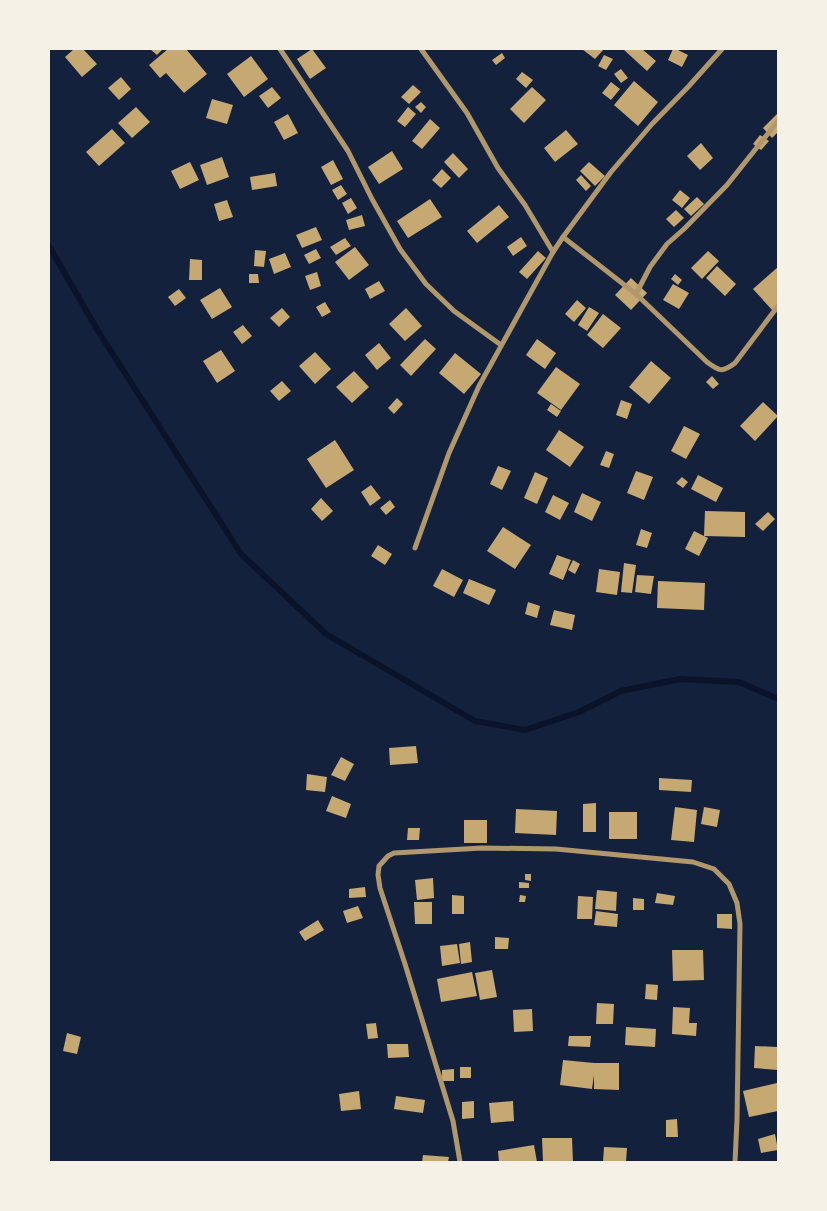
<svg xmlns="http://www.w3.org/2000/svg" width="827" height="1211" viewBox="0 0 827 1211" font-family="'Noto Sans',sans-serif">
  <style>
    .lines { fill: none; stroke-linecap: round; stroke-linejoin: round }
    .stream { stroke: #0b132b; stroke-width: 6 }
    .building { fill: #c6a872 }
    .minor { stroke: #b1986c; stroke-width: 5 }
  </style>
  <rect width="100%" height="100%" fill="#14213d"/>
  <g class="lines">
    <!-- stream -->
    <polyline class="stream" points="49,246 98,331 241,554 326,634 475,721 525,730 579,712 621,691 680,679 739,682 778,699"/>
  </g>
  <!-- building -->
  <g class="building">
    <polygon points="74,49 83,49 97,64 82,77 65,57"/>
    <polygon points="150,49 163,49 157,55"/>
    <polygon points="168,49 186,49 207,74 184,93 166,73 160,78 149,65"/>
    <polygon points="312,49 326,68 310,79 297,59"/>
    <polygon points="582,49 604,49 595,59"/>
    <polygon points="623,49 642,49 656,61 647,71"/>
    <polygon points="673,49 676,49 688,55 682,67 668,60"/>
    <polygon points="502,53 505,58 496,65 492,60"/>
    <polygon points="604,55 613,59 606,70 598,66"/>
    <polygon points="251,56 268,79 244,97 227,74"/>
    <polygon points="621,69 628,78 621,83 614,74"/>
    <polygon points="522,72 533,80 526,88 516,79"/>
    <polygon points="121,77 131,89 119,100 108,88"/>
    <polygon points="634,81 658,102 638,126 614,105"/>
    <polygon points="611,82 620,89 611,100 602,93"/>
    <polygon points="413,85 421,92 409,104 401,97"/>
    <polygon points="272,87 281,98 268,108 259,96"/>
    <polygon points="532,87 546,100 524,123 510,109"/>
    <polygon points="212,99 233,105 227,124 206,118"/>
    <polygon points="421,102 426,107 421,113 415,107"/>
    <polygon points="136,107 150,122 132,138 118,123"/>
    <polygon points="408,107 416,114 405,127 397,121"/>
    <polygon points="778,113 778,132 772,138 763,128"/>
    <polygon points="288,114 298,133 284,140 274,122"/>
    <polygon points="430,119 440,128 422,149 412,141"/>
    <polygon points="112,129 125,143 99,166 86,152"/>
    <polygon points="566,130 578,144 555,162 544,148"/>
    <polygon points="760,135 769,141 761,150 753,144"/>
    <polygon points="701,143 713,158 700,170 687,156"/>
    <polygon points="392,151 403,169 379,184 368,167"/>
    <polygon points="453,153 468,169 459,178 444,162"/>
    <polygon points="222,157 229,177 207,185 200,165"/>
    <polygon points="333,160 343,179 331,185 321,167"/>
    <polygon points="190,162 199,180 180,189 171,171"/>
    <polygon points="589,162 605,176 595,186 580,171"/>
    <polygon points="442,169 451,178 441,188 432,180"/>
    <polygon points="275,173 277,186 252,190 250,177"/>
    <polygon points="581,175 591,186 586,191 576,180"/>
    <polygon points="341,185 347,194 338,200 332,190"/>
    <polygon points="680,190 690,198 682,208 672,200"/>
    <polygon points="697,197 704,204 691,216 684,209"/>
    <polygon points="351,198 357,208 348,214 342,203"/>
    <polygon points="430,199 442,217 408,238 397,221"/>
    <polygon points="227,200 233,217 219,221 214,204"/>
    <polygon points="499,205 509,217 477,243 467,231"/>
    <polygon points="676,210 684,218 674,227 666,219"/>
    <polygon points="362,215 365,226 349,230 346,220"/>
    <polygon points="316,227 322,240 302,248 296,235"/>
    <polygon points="521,237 527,246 513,256 507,247"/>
    <polygon points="345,238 351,246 336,255 330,247"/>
    <polygon points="355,247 369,265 349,280 335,262"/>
    <polygon points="316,249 321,258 309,264 304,255"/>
    <polygon points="255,250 266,251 264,267 254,266"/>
    <polygon points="538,251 546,258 527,279 519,272"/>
    <polygon points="708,251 719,261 702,279 691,268"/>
    <polygon points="285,253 291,267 274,274 269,259"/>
    <polygon points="190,259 202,260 202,280 189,280"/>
    <polygon points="717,266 736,284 725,296 706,278"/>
    <polygon points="778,267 778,307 773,311 753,289"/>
    <polygon points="317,272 321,286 310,290 305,276"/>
    <polygon points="249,274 258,274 259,283 249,283"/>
    <polygon points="675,274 682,280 678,285 671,279"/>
    <polygon points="631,278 647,293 631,310 615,295"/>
    <polygon points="379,281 385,291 370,299 365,289"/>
    <polygon points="673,284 689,293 679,309 663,300"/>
    <polygon points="220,288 232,307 212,319 200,300"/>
    <polygon points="179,289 186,298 175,306 168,297"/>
    <polygon points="577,300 586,308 574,322 565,314"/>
    <polygon points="325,302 331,312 322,317 316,307"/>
    <polygon points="589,307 599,313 587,331 578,325"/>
    <polygon points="282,308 290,317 279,327 270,318"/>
    <polygon points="406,308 422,326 405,341 389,324"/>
    <polygon points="603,314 621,328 603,348 587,335"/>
    <polygon points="243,325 252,336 242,344 233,332"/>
    <polygon points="425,339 436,349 411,376 400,365"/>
    <polygon points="537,339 556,353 545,369 526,355"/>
    <polygon points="379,343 391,358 377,370 365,355"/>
    <polygon points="221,350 235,371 217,383 203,361"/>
    <polygon points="315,352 331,369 315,384 299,366"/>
    <polygon points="455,353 481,374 464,394 439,373"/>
    <polygon points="651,361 671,378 649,404 629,387"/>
    <polygon points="556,367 580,384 561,410 537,393"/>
    <polygon points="354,371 369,387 352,403 336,387"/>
    <polygon points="712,376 719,384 713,389 706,382"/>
    <polygon points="282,381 291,391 279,401 270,391"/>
    <polygon points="397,398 403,404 394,414 388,408"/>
    <polygon points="621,400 632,404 627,419 616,415"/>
    <polygon points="763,402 778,416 755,441 740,426"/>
    <polygon points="551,404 561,411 557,417 547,410"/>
    <polygon points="684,426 700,434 686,459 671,451"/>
    <polygon points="559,430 584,447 570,467 546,450"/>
    <polygon points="335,440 354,470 326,488 307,459"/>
    <polygon points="606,451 614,454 609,468 600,465"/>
    <polygon points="498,466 511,471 502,490 490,484"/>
    <polygon points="636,471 653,477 644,500 627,493"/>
    <polygon points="535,472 548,478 537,504 524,498"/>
    <polygon points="698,475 723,488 716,502 691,489"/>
    <polygon points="682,477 688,482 683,488 676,483"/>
    <polygon points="371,485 381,498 370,506 361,492"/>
    <polygon points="582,493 601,502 592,521 574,512"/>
    <polygon points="553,495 569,503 560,520 545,512"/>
    <polygon points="321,498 333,511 322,521 311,509"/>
    <polygon points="390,500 395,507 386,515 380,508"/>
    <polygon points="705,511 745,512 745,537 704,536"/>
    <polygon points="768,512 775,519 763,531 755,524"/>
    <polygon points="503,527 531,545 515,569 487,551"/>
    <polygon points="641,529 652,533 647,548 636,545"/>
    <polygon points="694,531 708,538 699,556 685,549"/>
    <polygon points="378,545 392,554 385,565 371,556"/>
    <polygon points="557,555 571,560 563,580 549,574"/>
    <polygon points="573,560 580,564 575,574 568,570"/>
    <polygon points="624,563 636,565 632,593 621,592"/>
    <polygon points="442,569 463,580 454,597 433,586"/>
    <polygon points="599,569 620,572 617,595 596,592"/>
    <polygon points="637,575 654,576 651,594 635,592"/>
    <polygon points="469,579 496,590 489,605 463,593"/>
    <polygon points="658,581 705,583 704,610 657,608"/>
    <polygon points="528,602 540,606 537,618 525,614"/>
    <polygon points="554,610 575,615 572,630 550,625"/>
    <polygon points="416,746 418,763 390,765 389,748"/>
    <polygon points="341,757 354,764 345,781 331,775"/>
    <polygon points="307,774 327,777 325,792 306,790"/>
    <polygon points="659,778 692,780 691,792 659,790"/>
    <polygon points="332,796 351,804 346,818 326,811"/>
    <polygon points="596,803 596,832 583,832 583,804"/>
    <polygon points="675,807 697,810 694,842 671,840"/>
    <polygon points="704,807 720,810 717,827 701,824"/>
    <polygon points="516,809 557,811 556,835 515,833"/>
    <rect x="609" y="812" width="28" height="27"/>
    <rect x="464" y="820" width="23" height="23"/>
    <polygon points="408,828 420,828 419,840 407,840"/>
    <polygon points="525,874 531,874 531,881 525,880"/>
    <polygon points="433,878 434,898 417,900 415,880"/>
    <polygon points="519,882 529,883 529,888 519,888"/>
    <polygon points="365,887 366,897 349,898 349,889"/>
    <polygon points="597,890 617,892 616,911 595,909"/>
    <polygon points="657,893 675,896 673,905 655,903"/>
    <polygon points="452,895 464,896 464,914 452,914"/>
    <polygon points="520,895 526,896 525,902 519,902"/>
    <polygon points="578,896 593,897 592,919 577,919"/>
    <polygon points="633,898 644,899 644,910 633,910"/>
    <polygon points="414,902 432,902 432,924 415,924"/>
    <polygon points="358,906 363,918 347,923 343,911"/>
    <polygon points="596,911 618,914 617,927 594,925"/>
    <polygon points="717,914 732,914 732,929 717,928"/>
    <polygon points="318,920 324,930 305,941 299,932"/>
    <polygon points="495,937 509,938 508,949 495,949"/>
    <polygon points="470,942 472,962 461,964 459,944"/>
    <polygon points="457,944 460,963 442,966 440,946"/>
    <polygon points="672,950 703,950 704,980 673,981"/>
    <polygon points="492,970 497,997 480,1000 475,973"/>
    <polygon points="472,972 477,996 441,1002 437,979"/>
    <polygon points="646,984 658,985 657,1000 645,999"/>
    <polygon points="597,1003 614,1004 613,1024 596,1024"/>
    <polygon points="673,1007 690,1008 689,1023 697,1023 696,1036 672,1034"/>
    <polygon points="532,1009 533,1031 514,1032 513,1010"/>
    <polygon points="376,1023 378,1038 368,1039 366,1024"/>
    <polygon points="626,1027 656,1029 655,1047 625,1045"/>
    <polygon points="67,1033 81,1037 77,1054 63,1051"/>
    <polygon points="569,1036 591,1036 590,1047 568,1046"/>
    <polygon points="387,1044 408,1044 409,1057 388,1058"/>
    <polygon points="755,1046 778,1047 778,1070 754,1068"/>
    <polygon points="563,1060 594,1063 619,1063 619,1090 594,1089 594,1075 592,1089 560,1085"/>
    <rect x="460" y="1067" width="11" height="11"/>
    <polygon points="454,1069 454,1081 442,1081 442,1070"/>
    <polygon points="777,1083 778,1089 778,1111 749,1117 743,1091"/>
    <polygon points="359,1091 361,1109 341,1111 339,1094"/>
    <polygon points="396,1096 425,1100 423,1113 394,1109"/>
    <polygon points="474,1101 474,1118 462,1119 462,1102"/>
    <polygon points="513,1101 514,1121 491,1123 489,1103"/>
    <polygon points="677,1119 678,1137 666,1137 666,1120"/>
    <polygon points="775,1134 778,1150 761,1153 758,1139"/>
    <polygon points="542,1138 572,1138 573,1162 543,1162"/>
    <polygon points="534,1145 537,1162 499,1162 498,1151"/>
    <polygon points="604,1147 627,1148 626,1162 603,1162"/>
    <polygon points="423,1155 449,1157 448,1162 422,1162"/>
  </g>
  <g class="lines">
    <!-- minor -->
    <g class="minor">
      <polyline points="280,49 348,151 372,199 400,249 426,284 454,311 501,345"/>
      <polyline points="421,49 467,113 498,168 525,205 553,252"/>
      <path d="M563,237L636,294L707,362C719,371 722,373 735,363L778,306"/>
      <polyline points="636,294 650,267 667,244 684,229 727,185 778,121"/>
      <polyline points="415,548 449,453 479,386 553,252 563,237 611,172 652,124 688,87 722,49"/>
      <polyline points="460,1162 453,1121 405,964 380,888 378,875 379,866 388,856 394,853 482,848 556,849 693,862 714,869 729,884 737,903 740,924 737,1120 735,1162"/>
    </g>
  </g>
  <!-- border -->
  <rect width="827" height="1211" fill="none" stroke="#f6f1e7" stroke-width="100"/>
</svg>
